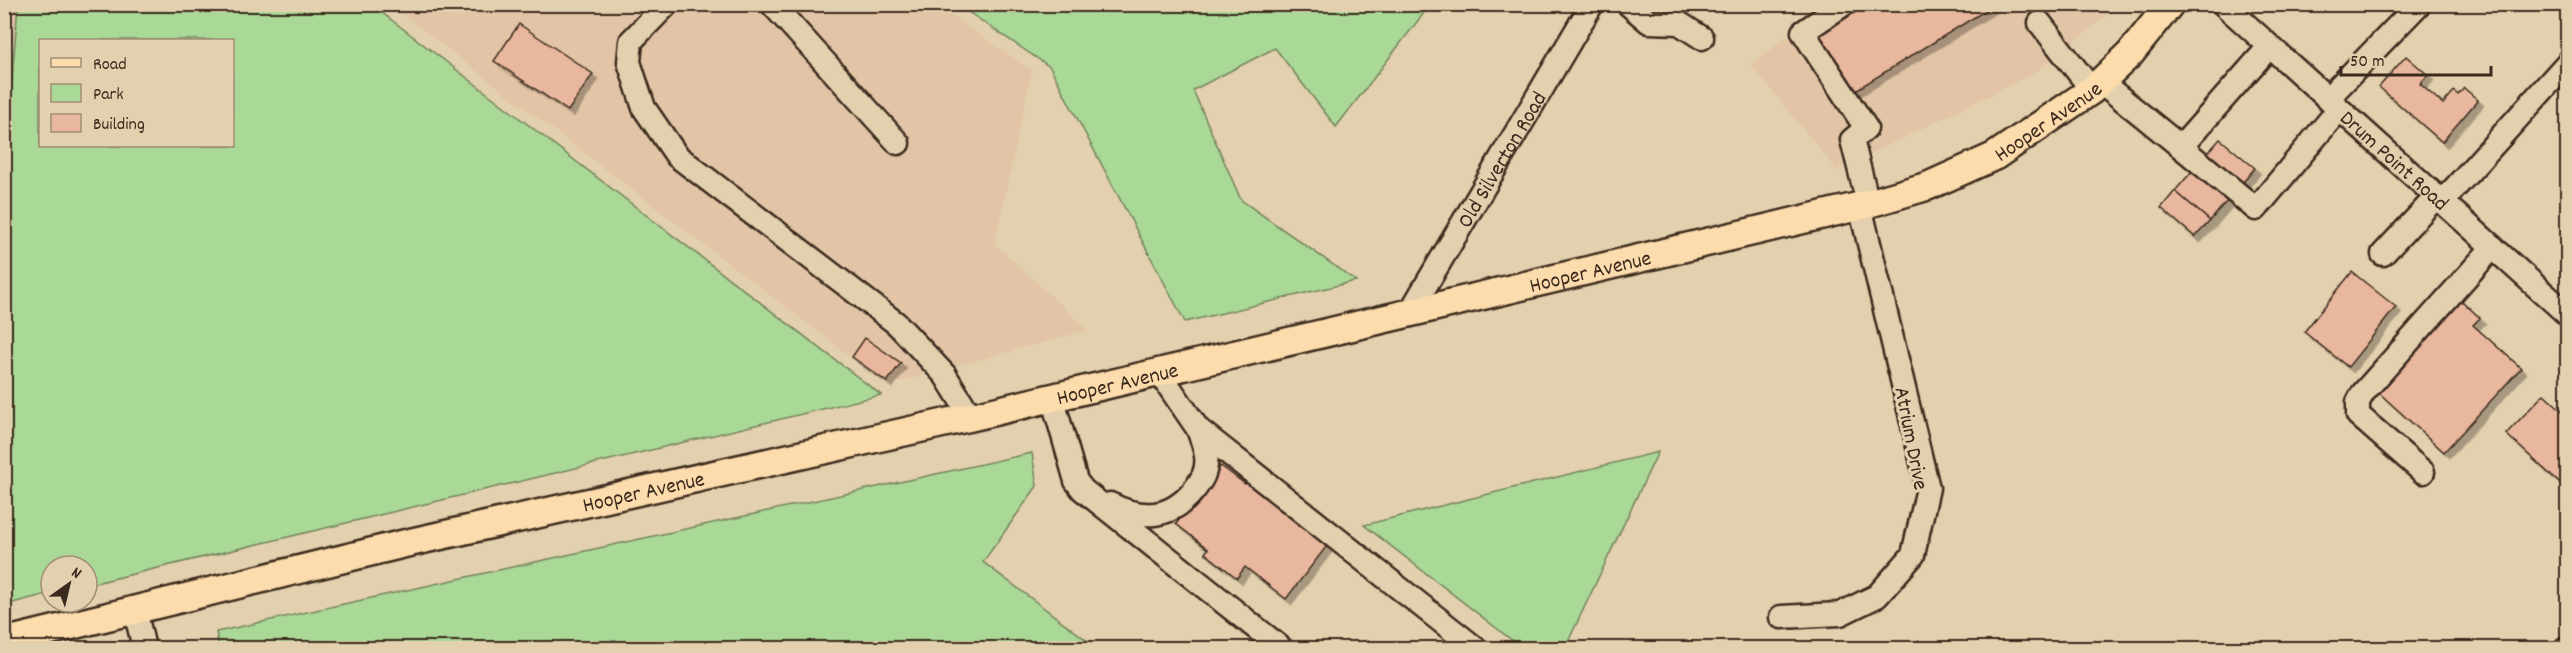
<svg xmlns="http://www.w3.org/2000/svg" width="2572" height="653" viewBox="0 0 2572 653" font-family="Dekko,sans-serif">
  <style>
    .built { fill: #e2c5a6 }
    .green { fill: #aad897; stroke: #72815a; stroke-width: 1.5; fill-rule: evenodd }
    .building { fill: #e9b79d; stroke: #3b2a1e; stroke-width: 1.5; filter: url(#shadow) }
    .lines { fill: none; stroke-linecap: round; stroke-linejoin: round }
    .minor-casing { stroke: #3b2a1e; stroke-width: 27 }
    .major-casing { stroke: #3b2a1e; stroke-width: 32 }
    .minor { stroke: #e3d0ae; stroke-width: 22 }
    .major { stroke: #fcdcac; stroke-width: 27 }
    .labels { text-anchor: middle; stroke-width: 6; stroke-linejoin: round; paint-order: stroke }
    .street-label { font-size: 22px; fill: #3b2a1e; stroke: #e3d0ae }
  </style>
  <defs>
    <filter id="shadow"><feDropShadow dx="5.5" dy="5.5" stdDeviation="0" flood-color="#0004"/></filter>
  </defs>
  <rect width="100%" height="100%" fill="#e3d0ae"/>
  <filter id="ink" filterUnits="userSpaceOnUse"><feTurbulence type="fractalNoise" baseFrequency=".0167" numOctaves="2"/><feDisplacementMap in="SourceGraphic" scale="12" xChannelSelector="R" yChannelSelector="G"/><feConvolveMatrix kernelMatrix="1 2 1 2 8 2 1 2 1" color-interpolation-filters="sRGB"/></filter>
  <g filter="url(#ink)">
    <!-- built -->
    <g class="built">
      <polygon points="4,5 18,5 5,177 4,177"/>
      <polygon points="390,5 936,5 1032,70 995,244 1088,330 888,385"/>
      <polygon points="1827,5 2120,5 2033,74 1837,170 1751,65"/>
    </g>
    <!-- green -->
    <g class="green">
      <path d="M18,5H372L881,395L87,585V566H51V593L5,605L4,177ZM40,40H232V146H40Z"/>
      <polygon points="958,5 1430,5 1336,127 1275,48 1193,90 1241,200 1356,281 1185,322 1050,67"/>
      <polygon points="1658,452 1565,648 1522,648 1364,525"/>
      <polygon points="1032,453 1037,486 983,562 1097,648 219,648 216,632"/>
    </g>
    <!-- building -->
    <g class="building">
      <polygon points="1869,4 1996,4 1851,93 1816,36"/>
      <polygon points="519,24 593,74 568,111 494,61"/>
      <polygon points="2406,56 2428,75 2420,84 2443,104 2454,91 2458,95 2464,88 2478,100 2442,142 2379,87"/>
      <polygon points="2220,139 2255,168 2210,221 2175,191"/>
      <polygon points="2175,191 2210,221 2195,237 2161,208"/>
      <polygon points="2352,272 2396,307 2348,367 2304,332"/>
      <polygon points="2462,301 2480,318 2473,325 2521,368 2444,452 2378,392"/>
      <polygon points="865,338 901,363 887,382 852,357"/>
      <polygon points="2544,394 2568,416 2568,491 2506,434"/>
      <polygon points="1221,466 1245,484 1252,476 1333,538 1286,599 1245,567 1237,578 1205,553 1208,549 1176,524"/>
    </g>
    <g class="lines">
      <!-- minor casing -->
      <g class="minor-casing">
        <g id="minor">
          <polyline points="667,4 631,41 629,62 644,108 677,156 896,323 945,375 971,417"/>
          <polyline points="772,4 898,143"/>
          <polyline points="1628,4 1649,22 1679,23 1702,38"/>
          <polyline points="1844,4 1803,32 1866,128 1852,140 1868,203"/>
          <path id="s1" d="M2223,4L2568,315"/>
          <polyline points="2040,23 2092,90"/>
          <polyline points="2269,47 2181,147 2256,209 2339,109"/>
          <polyline points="2101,82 2181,147"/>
          <polyline points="2327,99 2419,4"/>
          <polyline points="2443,201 2568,62"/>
          <polyline points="2383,254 2437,196"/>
          <path id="s2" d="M1409,314L1592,4"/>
          <polyline points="1159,372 1198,429 1475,648"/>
          <polyline points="1052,397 1076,481 1083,490 1281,648"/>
          <polyline points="2423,472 2358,415 2358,402 2363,393 2493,247"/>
          <path d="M1110,504C1142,520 1171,519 1194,490C1202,480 1208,470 1206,456C1205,447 1201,438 1198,429"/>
          <polyline points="135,610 144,648"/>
          <polyline points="1781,617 1840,614 1877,596 1913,555 1928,488 1860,206"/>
          <polyline points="2566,648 2568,647"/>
        </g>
      </g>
      <!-- major casing -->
      <g class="major-casing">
        <g id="major">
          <path id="s3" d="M4,642L403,544L971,417L1860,206L1928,186L1995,156L2092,90L2130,54L2170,4"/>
        </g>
      </g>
      <!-- minor -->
      <use href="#minor" class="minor"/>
      <!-- major -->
      <use href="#major" class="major"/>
    </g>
  </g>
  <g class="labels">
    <!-- street labels -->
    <g class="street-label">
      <text dy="8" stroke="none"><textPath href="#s3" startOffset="2114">Hooper Avenue</textPath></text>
      <text dy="8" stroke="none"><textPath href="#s2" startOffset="180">Old Silverton Road</textPath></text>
      <text dy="8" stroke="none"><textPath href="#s1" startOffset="232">Drum Point Road</textPath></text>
      <text dy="8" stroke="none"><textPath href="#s3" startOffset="1629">Hooper Avenue</textPath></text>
      <text dy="8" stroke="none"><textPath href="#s3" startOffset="1143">Hooper Avenue</textPath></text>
      <text transform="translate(1913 438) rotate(79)" y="8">Atrium Drive</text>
      <text dy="8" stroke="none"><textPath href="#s3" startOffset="657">Hooper Avenue</textPath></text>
    </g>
  </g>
  <!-- margin -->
  <rect width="2572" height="653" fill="none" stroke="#e3d0ae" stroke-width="24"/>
  <rect x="12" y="12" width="2548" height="629" fill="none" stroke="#3b2a1e" stroke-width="2" filter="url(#ink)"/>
  <!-- legend -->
  <rect x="39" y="39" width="195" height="108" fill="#e3d0ae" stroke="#a08e74" stroke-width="1.5"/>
  <rect x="51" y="58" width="30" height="9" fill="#fcdcac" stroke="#a08e74" stroke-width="1.5"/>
  <text x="93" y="69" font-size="18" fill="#3b2a1e">Road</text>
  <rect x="51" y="84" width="30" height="18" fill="#aad897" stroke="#a08e74" stroke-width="1.5"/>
  <text x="93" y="99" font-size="18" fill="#3b2a1e">Park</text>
  <rect x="51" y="114" width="30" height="18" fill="#e9b79d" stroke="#a08e74" stroke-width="1.5"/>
  <text x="93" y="129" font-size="18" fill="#3b2a1e">Building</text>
  <!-- north arrow -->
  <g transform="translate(69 584) rotate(34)"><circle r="28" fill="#e3d0ae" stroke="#a08e74" stroke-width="1.5"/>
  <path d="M0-4.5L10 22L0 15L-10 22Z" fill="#3b2a1e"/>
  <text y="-9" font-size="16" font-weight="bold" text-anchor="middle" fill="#3b2a1e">N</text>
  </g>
  <!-- scale -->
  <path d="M2341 66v9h150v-9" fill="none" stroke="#3b2a1e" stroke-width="3"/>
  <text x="2350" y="66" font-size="18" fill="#3b2a1e" stroke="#e3d0ae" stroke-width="4.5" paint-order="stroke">50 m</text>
</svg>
